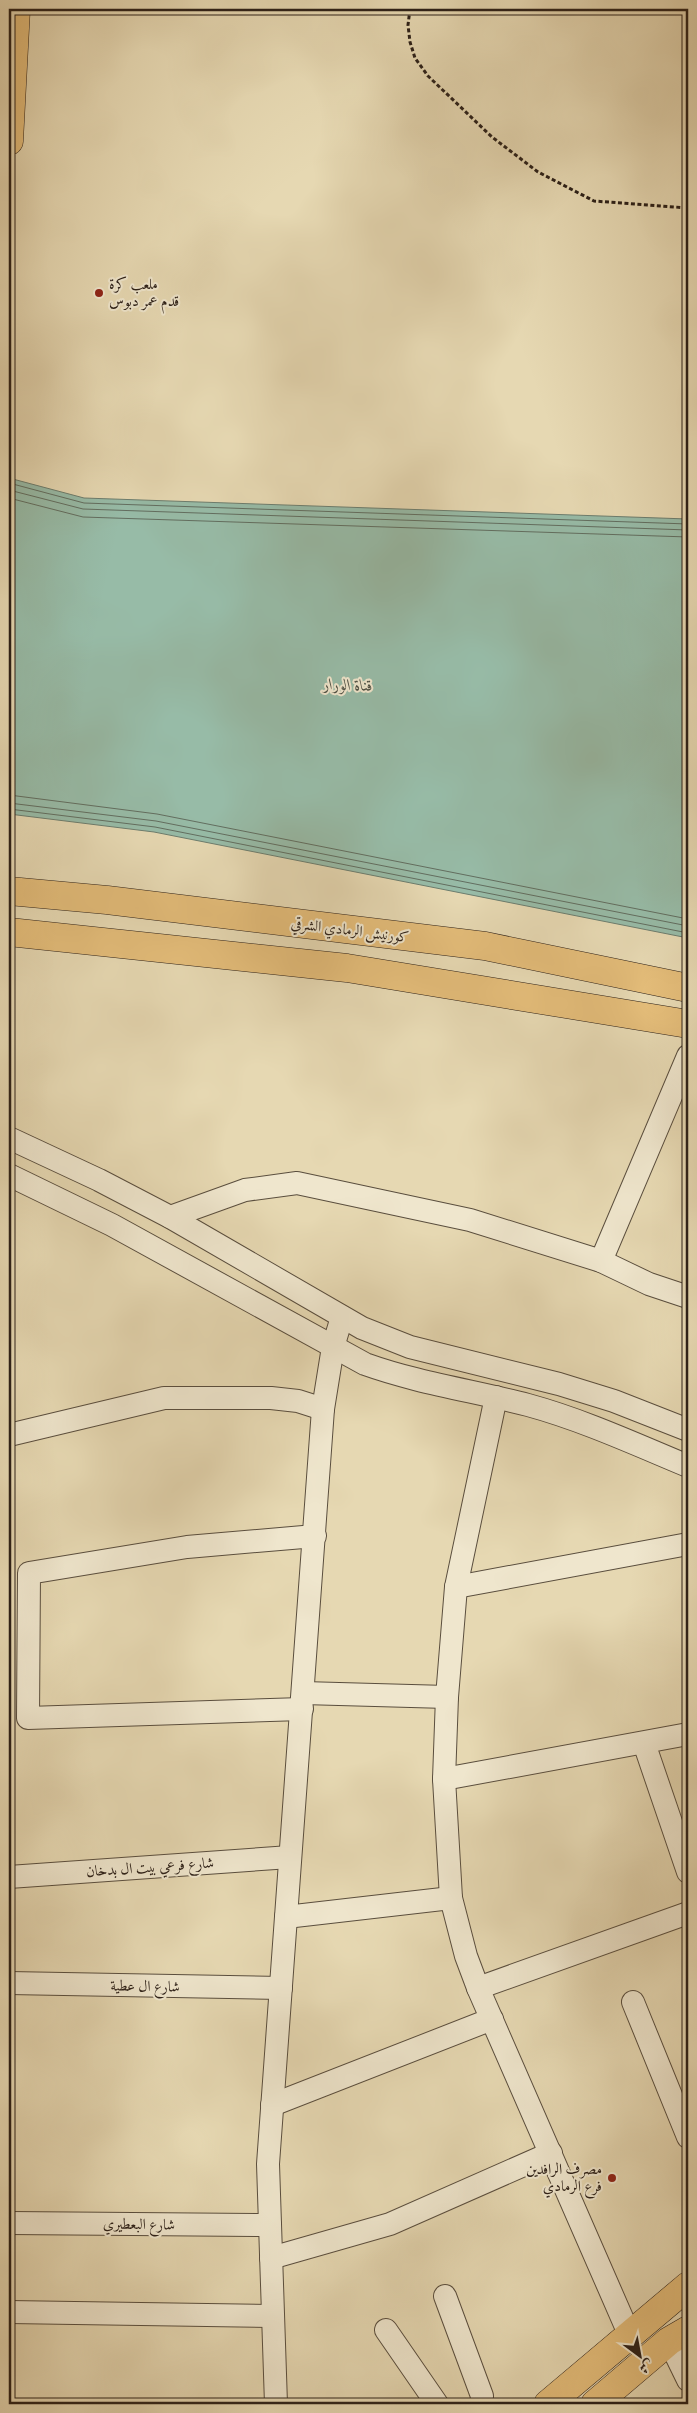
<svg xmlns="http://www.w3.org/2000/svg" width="697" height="2413" viewBox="0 0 697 2413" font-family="'IM FELL Great Primer',Amiri,serif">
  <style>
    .water { fill: #97bba7; stroke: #6c7d6e }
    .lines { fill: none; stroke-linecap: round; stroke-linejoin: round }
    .shore { stroke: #626e60; stroke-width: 1 }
    .minor-casing { stroke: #5a4e3e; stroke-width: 24 }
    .major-casing { stroke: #2c2018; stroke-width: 29 }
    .path { stroke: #2c2018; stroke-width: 3; stroke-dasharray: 4 2.5; stroke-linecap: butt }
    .minor { stroke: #efe6cd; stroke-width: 22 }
    .major { stroke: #e3bc79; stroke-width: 28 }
    .poi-dot { fill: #8f2418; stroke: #efe6cd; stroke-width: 2 }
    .labels { text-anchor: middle; stroke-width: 4; stroke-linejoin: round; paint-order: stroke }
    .poi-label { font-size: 15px; fill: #2c2018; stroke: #efe6cd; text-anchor: start }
    .street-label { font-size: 15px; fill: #2c2018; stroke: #efe6cd }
    .water-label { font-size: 16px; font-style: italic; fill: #4c4e43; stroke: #efe6cd }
  </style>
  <rect width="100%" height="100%" fill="#e6d8b2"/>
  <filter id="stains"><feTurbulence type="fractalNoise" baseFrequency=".004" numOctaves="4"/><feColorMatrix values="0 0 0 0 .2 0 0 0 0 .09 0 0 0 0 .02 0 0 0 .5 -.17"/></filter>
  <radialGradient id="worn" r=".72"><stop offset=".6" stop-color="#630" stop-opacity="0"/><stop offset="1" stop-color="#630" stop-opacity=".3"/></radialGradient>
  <!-- water -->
  <polygon class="water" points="9,478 84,498 688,519 688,938 154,832 9,814"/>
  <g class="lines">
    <!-- shore -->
    <g class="shore">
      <polyline points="9,483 84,503 688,524"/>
      <polyline points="9,490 83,509 688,530"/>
      <polyline points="9,498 83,517 688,537"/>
      <polyline points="9,795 157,814 688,919"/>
      <polyline points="9,803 156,821 688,926"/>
      <polyline points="9,809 155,827 688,933"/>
    </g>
    <!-- minor casing -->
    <g class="minor-casing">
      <g id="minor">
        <polyline points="9,1138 99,1180 170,1217 362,1328 410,1347 559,1384 614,1401 688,1430"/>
        <path d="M9,1175L112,1225L365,1364C418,1383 474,1391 528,1405C583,1420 635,1444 688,1466"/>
        <polyline points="170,1217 245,1190 297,1183 470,1220 601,1261 649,1284 688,1297"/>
        <polyline points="601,1261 688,1056"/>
        <polyline points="496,1397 456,1587 447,1697 444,1779 451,1898 466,1956 478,1988 630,2336"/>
        <polyline points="9,1435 164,1398 271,1398 298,1401 323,1409"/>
        <polyline points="456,1587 688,1544"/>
        <polyline points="303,1693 447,1697"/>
        <polyline points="302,1709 28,1718 29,1573 187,1547 315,1536"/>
        <polyline points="644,1743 688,1872"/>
        <polyline points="444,1779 688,1734"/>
        <polyline points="9,1877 290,1857"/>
        <polyline points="286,1917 451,1898"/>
        <polyline points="9,1983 281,1988"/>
        <polyline points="478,1988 688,1913"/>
        <polyline points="633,2002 688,2137"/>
        <polyline points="272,2105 492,2019"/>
        <polyline points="9,2223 270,2225"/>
        <polyline points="271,2258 390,2224 551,2153"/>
        <polyline points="445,2296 482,2396 481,2404"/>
        <polyline points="9,2312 272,2316"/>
        <polyline points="386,2330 437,2404"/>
        <polyline points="669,2341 688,2380"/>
        <polyline points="276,2404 268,2164 323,1409 333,1347 342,1317"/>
      </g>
    </g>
    <!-- major casing -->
    <g class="major-casing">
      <g id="major">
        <polyline points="9,141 16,9"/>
        <polyline points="9,891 107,900 485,946 688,988"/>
        <polyline points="9,932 347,968 688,1024"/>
        <polyline points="548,2404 688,2286"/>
        <polyline points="595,2404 669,2341 688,2330"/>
      </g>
    </g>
    <!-- path -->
    <polyline class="path" points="410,9 408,25 410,42 415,58 428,76 492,137 538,172 594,201 688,208"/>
    <!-- minor -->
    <use href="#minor" class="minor"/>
    <!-- major -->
    <use href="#major" class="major"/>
  </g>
  <!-- markers -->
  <g class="poi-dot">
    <circle cx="99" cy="293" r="5"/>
    <circle cx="612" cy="2178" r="5"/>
  </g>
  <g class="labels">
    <!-- poi labels -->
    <g class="poi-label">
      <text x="109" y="289">ملعب كرة<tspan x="109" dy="17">قدم عمر دبوس</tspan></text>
      <text x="602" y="2174" text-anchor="end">مصرف الرافدين<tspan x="602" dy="17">فرع الرمادي</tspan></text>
    </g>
    <!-- street labels -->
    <g class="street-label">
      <text transform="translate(350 930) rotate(7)" y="5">كورنيش الرمادي الشرقي</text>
      <text transform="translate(150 1867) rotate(-4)" y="5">شارع فرعي بيت ال بدخان</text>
      <text transform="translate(145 1986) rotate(1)" y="5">شارع ال عطية</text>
      <text transform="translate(139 2224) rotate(1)" y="5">شارع البعطيري</text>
    </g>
    <!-- water labels -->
    <g class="water-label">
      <text transform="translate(348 684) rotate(2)" y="6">قناة الورار</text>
    </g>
  </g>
  <!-- margin -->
  <rect width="697" height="2413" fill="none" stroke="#e6d8b2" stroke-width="30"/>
  <rect x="10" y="10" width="677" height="2393" fill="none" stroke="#2c2018" stroke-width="2.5"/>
  <rect x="15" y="15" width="667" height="2383" fill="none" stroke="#2c2018"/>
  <!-- north arrow -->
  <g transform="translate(640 2356) rotate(148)" stroke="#efe6cd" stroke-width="4" paint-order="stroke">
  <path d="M0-4L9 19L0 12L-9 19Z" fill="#2c2018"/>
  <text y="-8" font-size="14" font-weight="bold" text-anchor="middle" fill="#2c2018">ش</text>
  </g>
  <rect width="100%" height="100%" filter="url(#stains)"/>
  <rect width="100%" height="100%" fill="url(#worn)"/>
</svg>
